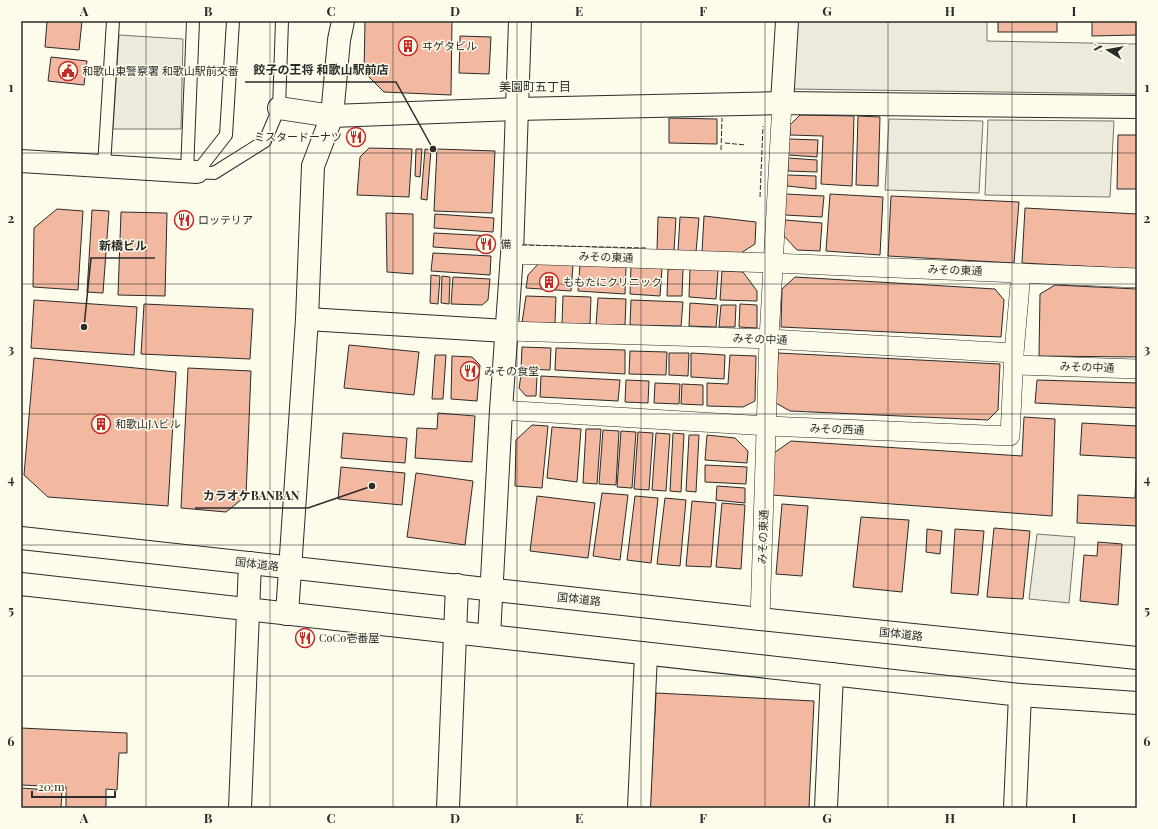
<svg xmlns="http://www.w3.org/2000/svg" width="1158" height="829" viewBox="0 0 1158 829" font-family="'Playfair Display','Noto Sans JP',serif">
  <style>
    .parking { fill: #eceadb; stroke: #74746e }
    .building { fill: #f2b8a0; stroke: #2b2b2b }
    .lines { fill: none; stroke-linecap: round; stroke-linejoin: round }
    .service-casing { stroke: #2b2b2b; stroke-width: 14 }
    .pedestrian-casing { stroke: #2b2b2b; stroke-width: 20 }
    .minor-casing { stroke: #2b2b2b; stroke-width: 24 }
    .tertiary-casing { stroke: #2b2b2b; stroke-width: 24 }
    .service { stroke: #fdfbea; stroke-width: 12 }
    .pedestrian { stroke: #fdfbea; stroke-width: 19 }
    .minor { stroke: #fdfbea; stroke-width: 22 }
    .tertiary { stroke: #fdfbea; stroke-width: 22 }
    .fence { stroke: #2b2b2b; stroke-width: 1; stroke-dasharray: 5 2; stroke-linecap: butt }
    .grid { fill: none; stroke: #2b2b2b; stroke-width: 1; stroke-opacity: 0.55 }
    .labels { text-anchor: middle; stroke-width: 3; stroke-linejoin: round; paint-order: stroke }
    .poi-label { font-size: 11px; fill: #2b2b2b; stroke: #fdfbea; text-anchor: start }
    .street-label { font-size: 11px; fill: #2b2b2b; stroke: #fdfbea }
    .neighbourhood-label { font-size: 12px; fill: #2b2b2b; stroke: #fdfbea }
    .leader { fill: none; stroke: #2b2b2b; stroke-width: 1.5 }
    .callout-dot { fill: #2b2b2b; stroke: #fdfbea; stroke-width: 1.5 }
    .callout-label { font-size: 12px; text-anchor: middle; font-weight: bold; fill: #2b2b2b; stroke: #fdfbea; stroke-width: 3; stroke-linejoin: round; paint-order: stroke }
    .neatline { fill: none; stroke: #2b2b2b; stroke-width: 1.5 }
    .grid-label { font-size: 13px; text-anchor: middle; font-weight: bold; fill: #2b2b2b }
  </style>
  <rect width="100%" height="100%" fill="#fdfbea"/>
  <!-- parking -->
  <g class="parking">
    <polygon points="797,21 987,21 987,41 1137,44 1137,94 793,89"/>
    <polygon points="119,35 183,39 181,129 113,129"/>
    <polygon points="889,119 983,121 979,193 885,190"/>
    <polygon points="988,120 1114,121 1110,197 985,195"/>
    <polygon points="1037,534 1075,537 1069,603 1029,599"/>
  </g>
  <!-- building -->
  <g class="building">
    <polygon points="47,21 82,21 79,50 45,47"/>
    <polygon points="365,21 452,21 451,95 384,92 364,72"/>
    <rect x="998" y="21" width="59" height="11"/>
    <polygon points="1092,21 1137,21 1137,35 1092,36"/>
    <polygon points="460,36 491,37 489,74 459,73"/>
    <polygon points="51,57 87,61 84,85 48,81"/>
    <polygon points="800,115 854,116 852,186 821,184 823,136 790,135 790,125"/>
    <polygon points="858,116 880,117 878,186 856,185"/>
    <polygon points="669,118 717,119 717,144 669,143"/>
    <polygon points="1118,135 1137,135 1137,189 1117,189"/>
    <polygon points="789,139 818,140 817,157 788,155"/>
    <polygon points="369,148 412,149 409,197 357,195 360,157"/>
    <polygon points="416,149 422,149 420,177 415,176"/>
    <polygon points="425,149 431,150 427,200 421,199"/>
    <polygon points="437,149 495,151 492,213 434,211"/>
    <polygon points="788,158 817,160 817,172 788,171"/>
    <polygon points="787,175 816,176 816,189 787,186"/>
    <polygon points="786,194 824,196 822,217 785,215"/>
    <polygon points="830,194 883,197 880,255 826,251"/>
    <polygon points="891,196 1019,202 1014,263 888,256"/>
    <polygon points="1025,208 1137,214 1137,269 1022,263"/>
    <polygon points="57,209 83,211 78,290 33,287 34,228"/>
    <polygon points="92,210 109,211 103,293 87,292"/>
    <polygon points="121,212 167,213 165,296 118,295"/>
    <polygon points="386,213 413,214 413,274 387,272"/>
    <polygon points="435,214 494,218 493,232 434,228"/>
    <polygon points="704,216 756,222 755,244 741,253 702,252"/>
    <polygon points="658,217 676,218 674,251 657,250"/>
    <polygon points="680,217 699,218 696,252 678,251"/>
    <polygon points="785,220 822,223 820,251 797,250 784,236"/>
    <polygon points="434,233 492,236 492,251 433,247"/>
    <polygon points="433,253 491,256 490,275 431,271"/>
    <polygon points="539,263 573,265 571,291 526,288 528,275"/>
    <polygon points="580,265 626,267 625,294 578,291"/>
    <polygon points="631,267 662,268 660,296 630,294"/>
    <polygon points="668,269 683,269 682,296 667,296"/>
    <polygon points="690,269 718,270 716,299 689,297"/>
    <polygon points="722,271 743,272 757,291 757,301 720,300"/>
    <polygon points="431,275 440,276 438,304 430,303"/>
    <polygon points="442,276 450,277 449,304 441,303"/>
    <polygon points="453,277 490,279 488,300 482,305 451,304"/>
    <polygon points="795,277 995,289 1004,300 1001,337 781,327 782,289"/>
    <polygon points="1055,285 1137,289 1137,357 1039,356 1040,294"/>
    <polygon points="526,296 556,297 555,323 522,323"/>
    <polygon points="563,296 591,297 590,324 562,324"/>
    <polygon points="598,298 626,299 625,325 596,325"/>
    <polygon points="34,300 137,307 134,355 31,348"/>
    <polygon points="631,300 683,302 681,326 630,325"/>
    <polygon points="690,303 718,305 716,327 689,326"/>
    <polygon points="144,304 253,309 250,359 141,354"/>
    <polygon points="740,304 757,305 757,328 739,327"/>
    <polygon points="721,305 736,305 735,327 719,327"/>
    <polygon points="349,345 419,352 414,395 344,388"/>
    <polygon points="522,347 551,348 550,370 521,369"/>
    <polygon points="556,348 625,350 625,374 555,370"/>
    <polygon points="630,351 667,352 666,375 629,374"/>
    <polygon points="669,353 689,353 688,376 669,375"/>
    <polygon points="691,353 725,355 724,379 691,377"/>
    <polygon points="778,353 1000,364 998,410 988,420 790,411 776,403"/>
    <polygon points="435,355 446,355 443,399 432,399"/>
    <polygon points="730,355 756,356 755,401 743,407 707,406 707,383 728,384"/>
    <polygon points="452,356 472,357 480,365 477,401 451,399"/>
    <polygon points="34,358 176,372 168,506 48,497 24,475"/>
    <polygon points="188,368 251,371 246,496 226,512 181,508"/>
    <polygon points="521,375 537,375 536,396 526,396 519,388"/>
    <polygon points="541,376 620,380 618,401 540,397"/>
    <polygon points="626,380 649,381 648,403 625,402"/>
    <polygon points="1037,380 1137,383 1137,408 1035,403"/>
    <polygon points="655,383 680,384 679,404 654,403"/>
    <polygon points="682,384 703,385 703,405 681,404"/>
    <polygon points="438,413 475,416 472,462 415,458 417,428 437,429"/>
    <polygon points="1024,417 1055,419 1052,516 772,495 774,453 791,441 1022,456"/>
    <polygon points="1082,423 1137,426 1137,526 1077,523 1078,495 1135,498 1137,458 1080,455"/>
    <polygon points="532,425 548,426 542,488 515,486 516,440"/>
    <polygon points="552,427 581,429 577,482 547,478"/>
    <polygon points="586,429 601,429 597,484 583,483"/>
    <polygon points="603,430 619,431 616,485 599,484"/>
    <polygon points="621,431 636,432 632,488 617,487"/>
    <polygon points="638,432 653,433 649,490 634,489"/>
    <polygon points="343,433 407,438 405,463 341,458"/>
    <polygon points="656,433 670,434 666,491 652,490"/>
    <polygon points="673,433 684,434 681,492 670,491"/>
    <polygon points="689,435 699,435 696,492 686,491"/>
    <polygon points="707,435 735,438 748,451 747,463 705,460"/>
    <polygon points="705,465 747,467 746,484 705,482"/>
    <polygon points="341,467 405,473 402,505 338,499"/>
    <polygon points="416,473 473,481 465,545 407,537"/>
    <polygon points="717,486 745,488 745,503 716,500"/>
    <polygon points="602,493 628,495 620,560 593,556"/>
    <polygon points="537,496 595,503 588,558 530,551"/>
    <polygon points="635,496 658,498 651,563 627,560"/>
    <polygon points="665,498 686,500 680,566 657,564"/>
    <polygon points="692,501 716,503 711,567 686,566"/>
    <polygon points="722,503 745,505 741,569 716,567"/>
    <polygon points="782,504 808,506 802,576 776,574"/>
    <polygon points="861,517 909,520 902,592 853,587"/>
    <polygon points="994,528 1030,531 1023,599 987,597"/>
    <polygon points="927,529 942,531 940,554 926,552"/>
    <polygon points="955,529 984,531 978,595 951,593"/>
    <polygon points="1098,542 1122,544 1118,605 1080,601 1084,555 1097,556"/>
    <polygon points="656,693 814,701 809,808 650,808"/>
    <polygon points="21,728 127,733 127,753 119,753 117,790 106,789 106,808 66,808 66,787 21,785"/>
    <polygon points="21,788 62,791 61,808 21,808"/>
  </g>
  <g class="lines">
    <!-- service casing -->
    <g class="service-casing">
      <g id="service">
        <polyline points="104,166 113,21"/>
        <polyline points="187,172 193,21"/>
        <polyline points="197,172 214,173 265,141 279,108 282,21"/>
        <polyline points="197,172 226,135 233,21"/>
      </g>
    </g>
    <!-- pedestrian casing -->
    <g class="pedestrian-casing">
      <g id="pedestrian">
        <polyline points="512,254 773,263 1137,278"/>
        <polyline points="506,331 769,339 1014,353"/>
        <polyline points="1014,365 1137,369"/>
        <polyline points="501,410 767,426 1010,436 1014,353 1021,273"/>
        <polyline points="760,619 769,339 782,103"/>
      </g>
    </g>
    <!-- minor casing -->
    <g class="minor-casing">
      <g id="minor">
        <polyline points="782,103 787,21"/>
        <polyline points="279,108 332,116 517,109 782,103 1137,107"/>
        <polyline points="21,161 197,172"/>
        <polyline points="307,319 506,331"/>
        <polyline points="287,614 307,319 313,166 332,116 339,40 343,21"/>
        <polyline points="489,636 501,410 512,254 520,21"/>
        <polyline points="240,808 250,563"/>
        <polyline points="448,808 457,585"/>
        <polyline points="639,808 646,654"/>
        <polyline points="826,808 832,674"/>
        <polyline points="1015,808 1020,695"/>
      </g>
    </g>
    <!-- tertiary casing -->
    <g class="tertiary-casing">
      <g id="tertiary">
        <polyline points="21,538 760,619 1137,658"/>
        <polyline points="21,584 1020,695 1137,703"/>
      </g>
    </g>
    <!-- service -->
    <use href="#service" class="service"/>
    <!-- pedestrian -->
    <use href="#pedestrian" class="pedestrian"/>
    <!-- minor -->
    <use href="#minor" class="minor"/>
    <!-- tertiary -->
    <use href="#tertiary" class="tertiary"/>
    <!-- fence -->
    <g class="fence">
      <polyline points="725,143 746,145"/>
      <polyline points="721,150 722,118"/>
      <polyline points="760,197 763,126"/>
      <polyline points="522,245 646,248"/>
    </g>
  </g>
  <!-- grid -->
  <path class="grid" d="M146,21V808M270,21V808M393,21V808M517,21V808M641,21V808M765,21V808M888,21V808M1012,21V808M21,153H1137M21,284H1137M21,414H1137M21,545H1137M21,676H1137"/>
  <!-- icons -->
  <defs>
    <g id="building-ring" transform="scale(1)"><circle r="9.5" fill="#fdfbea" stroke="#c62828" stroke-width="1.5"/><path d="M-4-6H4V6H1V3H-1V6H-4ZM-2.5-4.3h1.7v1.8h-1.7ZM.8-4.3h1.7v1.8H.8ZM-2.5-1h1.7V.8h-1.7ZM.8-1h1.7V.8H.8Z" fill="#c62828"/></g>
    <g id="civic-ring" transform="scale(1)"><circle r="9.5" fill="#fdfbea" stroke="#c62828" stroke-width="1.5"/><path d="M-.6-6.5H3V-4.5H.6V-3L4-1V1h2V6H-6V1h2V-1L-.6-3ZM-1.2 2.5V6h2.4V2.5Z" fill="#c62828"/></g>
    <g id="restaurant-ring" transform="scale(1)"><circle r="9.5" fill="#fdfbea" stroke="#c62828" stroke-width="1.5"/><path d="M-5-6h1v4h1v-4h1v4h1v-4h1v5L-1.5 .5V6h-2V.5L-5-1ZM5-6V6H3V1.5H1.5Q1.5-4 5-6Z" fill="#c62828"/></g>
  </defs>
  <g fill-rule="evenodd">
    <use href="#building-ring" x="408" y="46"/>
    <use href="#civic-ring" x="68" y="71"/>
    <use href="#restaurant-ring" x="356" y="137"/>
    <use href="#restaurant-ring" x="184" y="220"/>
    <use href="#restaurant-ring" x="486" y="244"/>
    <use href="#building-ring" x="549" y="282"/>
    <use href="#restaurant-ring" x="470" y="371"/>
    <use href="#building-ring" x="101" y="424"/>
    <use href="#restaurant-ring" x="305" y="638"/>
  </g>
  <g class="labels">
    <!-- poi labels -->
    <g class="poi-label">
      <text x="422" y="50">ヰゲタビル</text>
      <text x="82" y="75">和歌山東警察署 和歌山駅前交番</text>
      <text x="342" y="141" text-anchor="end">ミスタードーナツ</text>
      <text x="198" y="224">ロッテリア</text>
      <text x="500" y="248">備</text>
      <text x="563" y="286">ももたにクリニック</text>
      <text x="484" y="375">みその食堂</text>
      <text x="115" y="428">和歌山JAビル</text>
      <text x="319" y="642">CoCo壱番屋</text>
    </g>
    <!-- street labels -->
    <g class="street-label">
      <text transform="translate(606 257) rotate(2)" y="4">みその東通</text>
      <text transform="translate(955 270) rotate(2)" y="4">みその東通</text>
      <text transform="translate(760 339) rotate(2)" y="4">みその中通</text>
      <text transform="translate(1087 367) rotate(2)" y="4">みその中通</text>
      <text transform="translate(837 429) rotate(2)" y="4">みその西通</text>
      <text transform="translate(763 537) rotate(-88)" y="4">みその東通</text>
      <text transform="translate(257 564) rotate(7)" y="4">国体道路</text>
      <text transform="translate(579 599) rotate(6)" y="4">国体道路</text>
      <text transform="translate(901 634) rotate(6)" y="4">国体道路</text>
    </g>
    <!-- neighbourhood labels -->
    <g class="neighbourhood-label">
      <text x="535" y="91">美園町五丁目</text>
    </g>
  </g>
  <!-- callouts -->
  <path class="leader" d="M433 149L396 82H245M84 327L91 258H155M372 486L308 508H195"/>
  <g class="callout-dot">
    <circle cx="433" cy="149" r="4"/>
    <circle cx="84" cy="327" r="4"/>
    <circle cx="372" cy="486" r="4"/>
  </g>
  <g class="callout-label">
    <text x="321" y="74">餃子の王将 和歌山駅前店</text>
    <text x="123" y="250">新橋ビル</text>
    <text x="251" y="500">カラオケBANBAN</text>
  </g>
  <!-- border -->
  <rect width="1158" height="829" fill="none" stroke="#fdfbea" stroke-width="44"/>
  <!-- north arrow -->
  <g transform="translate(1108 50) rotate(281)" stroke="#fdfbea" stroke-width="3" paint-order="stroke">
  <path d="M0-3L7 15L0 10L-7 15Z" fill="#2b2b2b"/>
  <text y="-6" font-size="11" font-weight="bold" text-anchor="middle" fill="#2b2b2b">N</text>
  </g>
  <!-- scale -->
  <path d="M32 791v6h83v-6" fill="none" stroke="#2b2b2b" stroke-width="2"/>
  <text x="38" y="791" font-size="12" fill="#2b2b2b" stroke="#fdfbea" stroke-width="3" paint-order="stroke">20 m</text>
  <rect x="22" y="22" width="1114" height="785" class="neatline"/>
  <g class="grid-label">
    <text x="84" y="16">A</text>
    <text x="208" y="16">B</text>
    <text x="331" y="16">C</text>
    <text x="455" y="16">D</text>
    <text x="579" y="16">E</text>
    <text x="703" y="16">F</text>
    <text x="827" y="16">G</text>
    <text x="950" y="16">H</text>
    <text x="1074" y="16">I</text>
    <text x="11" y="92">1</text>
    <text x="1147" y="92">1</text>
    <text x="11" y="223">2</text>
    <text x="1147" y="223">2</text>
    <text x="11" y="354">3</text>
    <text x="1147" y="354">3</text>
    <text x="11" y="484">4</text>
    <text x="1147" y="484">4</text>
    <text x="11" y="615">5</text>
    <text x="1147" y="615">5</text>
    <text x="11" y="746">6</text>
    <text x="1147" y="746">6</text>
    <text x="84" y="823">A</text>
    <text x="208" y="823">B</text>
    <text x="331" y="823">C</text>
    <text x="455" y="823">D</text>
    <text x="579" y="823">E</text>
    <text x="703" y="823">F</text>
    <text x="827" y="823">G</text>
    <text x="950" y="823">H</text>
    <text x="1074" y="823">I</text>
  </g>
</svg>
